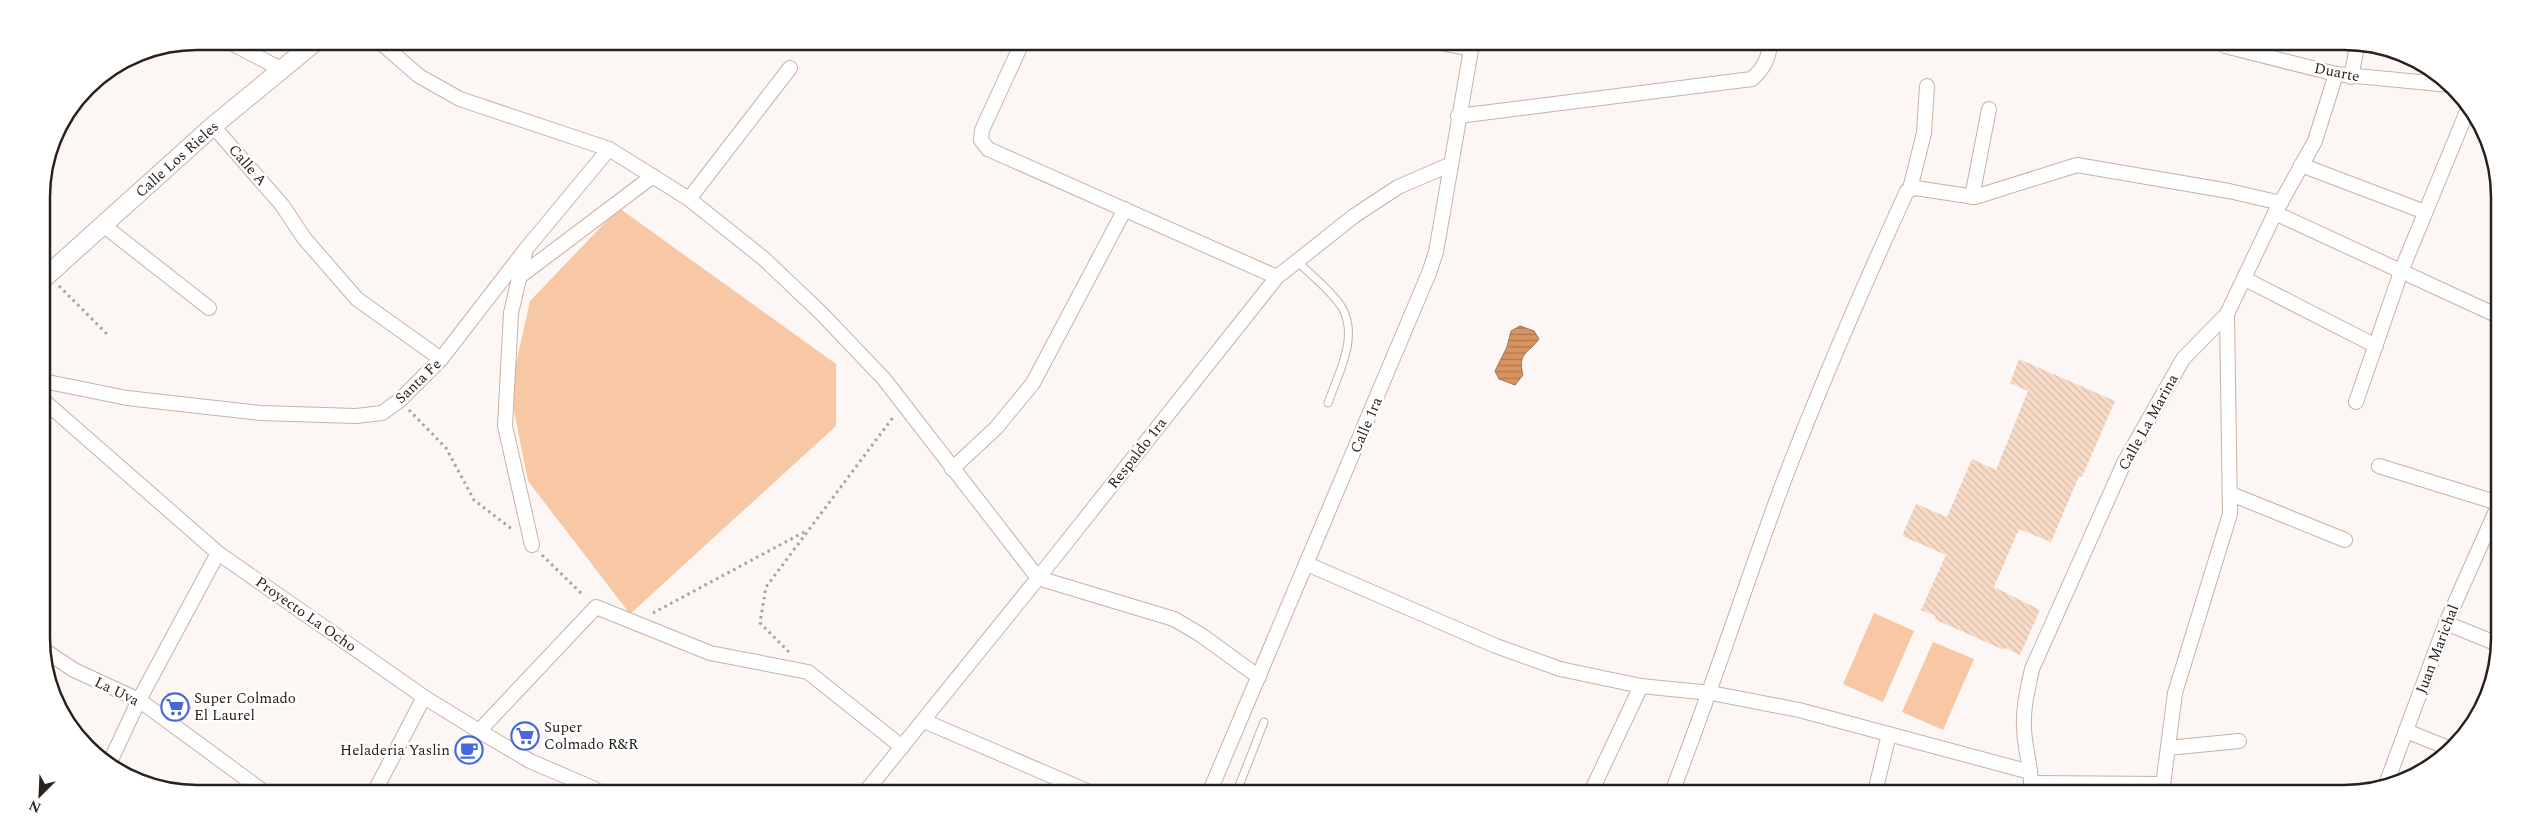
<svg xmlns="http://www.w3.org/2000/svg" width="2541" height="835" viewBox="0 0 2541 835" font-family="Spectral,serif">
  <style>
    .park { fill: #f8c7a3 }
    .water { fill: url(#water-rules); stroke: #a3724b }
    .building { fill: url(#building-back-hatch) }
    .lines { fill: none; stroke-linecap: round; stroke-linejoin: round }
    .service-casing { stroke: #c8b2a3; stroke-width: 9 }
    .minor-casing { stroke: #c8b2a3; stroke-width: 16 }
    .tertiary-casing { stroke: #c8b2a3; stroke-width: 20 }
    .path { stroke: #a8a29e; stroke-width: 3; stroke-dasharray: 2.5 4; stroke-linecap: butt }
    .service { stroke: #fff; stroke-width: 7 }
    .minor { stroke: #fff; stroke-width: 14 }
    .tertiary { stroke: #fff; stroke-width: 18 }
    .labels { text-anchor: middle; stroke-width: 5; stroke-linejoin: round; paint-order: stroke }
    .street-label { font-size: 15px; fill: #29211b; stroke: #fff }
    .poi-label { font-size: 15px; fill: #29211b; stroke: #fff; text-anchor: start }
    .rim { fill: none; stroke: #29211b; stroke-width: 2.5 }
  </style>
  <defs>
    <pattern id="water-rules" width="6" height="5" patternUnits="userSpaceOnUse" patternTransform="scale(1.25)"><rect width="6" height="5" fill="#d79460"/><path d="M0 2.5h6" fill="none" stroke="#ae784e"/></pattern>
    <pattern id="building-back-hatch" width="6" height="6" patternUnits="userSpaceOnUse" patternTransform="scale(1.25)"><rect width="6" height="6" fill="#f8dbc7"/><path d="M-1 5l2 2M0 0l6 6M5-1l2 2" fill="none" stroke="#d5bcaa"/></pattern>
  </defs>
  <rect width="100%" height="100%" fill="#fcf7f4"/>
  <!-- park -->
  <g class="park">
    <polygon points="619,208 836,364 836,426 630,614 528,481 510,391 530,301"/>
    <polygon points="1874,613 1914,631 1883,702 1843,684"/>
    <polygon points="1933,642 1974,659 1943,730 1902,712"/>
  </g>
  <!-- water -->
  <path class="water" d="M1520,326L1534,331L1539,339C1528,354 1517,353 1523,375L1515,385L1499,379L1495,371L1507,347L1511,331Z"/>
  <!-- building -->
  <g class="building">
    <polygon points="2019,359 2115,401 2082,477 2079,476 2051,542 2019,529 1994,587 2040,610 2020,655 2005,648 2004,650 1934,619 1936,616 1921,610 1946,555 1902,536 1916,504 1947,517 1972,459 1996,470 2028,391 2010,383"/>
    <polygon points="168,692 192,707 183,721 160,705"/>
    <polygon points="520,722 540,739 530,750 510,733"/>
    <polygon points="461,736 478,743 469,760 453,753"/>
  </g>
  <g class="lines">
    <!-- service casing -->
    <g class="service-casing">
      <g id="service">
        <path d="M1297,261C1311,275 1330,290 1341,306C1360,336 1338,374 1328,403"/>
        <polyline points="1237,791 1264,722"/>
      </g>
    </g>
    <!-- minor casing -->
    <g class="minor-casing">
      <g id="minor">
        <polyline points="227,41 281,69"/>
        <polyline points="380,42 419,76 460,99 609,149 689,199 763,258 821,313 884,379 1038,578 1174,619 1201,635 1259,677"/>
        <polyline points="1022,43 982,130 981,140 988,149 1277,277"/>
        <polyline points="1446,44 1471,49"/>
        <polyline points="2225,46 2336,74 2450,85"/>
        <polyline points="2351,77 2357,47"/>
        <path d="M1458,116L1752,79C1763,69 1768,60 1770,45"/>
        <polyline points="213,126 282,205 304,238 357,299 441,359"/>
        <polyline points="2301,165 2425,212"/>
        <polyline points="1910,189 1924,133 1927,86"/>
        <polyline points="1972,197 1989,109"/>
        <polyline points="689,199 790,68"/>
        <polyline points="2275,213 2496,315"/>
        <polyline points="103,225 209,308"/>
        <polyline points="525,253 511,313 505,426 532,545"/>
        <polyline points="519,277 653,176"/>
        <polyline points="2245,279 2376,346"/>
        <polyline points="43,381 127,398 260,413 356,416 382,413 400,400 441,359 526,249 609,149"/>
        <polyline points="43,400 218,553 424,697 479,731 530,761 595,789"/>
        <polyline points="2356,402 2402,269 2468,109"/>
        <polyline points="2379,466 2495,502"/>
        <polyline points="952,469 996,428 1033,383 1125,209"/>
        <polyline points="2231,494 2345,540"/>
        <polyline points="1307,564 1496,646 1560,669 1641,686 1711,693 1799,710 2030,772"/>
        <polyline points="2446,623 2495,643"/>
        <polyline points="44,650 74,670 139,700 260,789"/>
        <polyline points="924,721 1087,791"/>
        <polyline points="479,731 596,607 710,653 808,672 902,747"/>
        <polyline points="2406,731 2451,749"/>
        <polyline points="2168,748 2239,741"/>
        <polyline points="109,764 139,700 218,553"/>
        <polyline points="2032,783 2163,784"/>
        <polyline points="2385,787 2446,623 2495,513"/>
        <polyline points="376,789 424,697"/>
        <polyline points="867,790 1038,578 1277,277 1354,216 1398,187 1449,165"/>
        <polyline points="1210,791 1429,273 1436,252 1472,44"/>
        <polyline points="1591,792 1641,686"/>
        <path d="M1672,792C1712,690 1745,585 1783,483C1821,384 1863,287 1907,191L1915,188L1975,197L2077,165L2229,191L2281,203"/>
        <polyline points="1875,792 1889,734"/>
        <path d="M2031,793C2033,770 2024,749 2024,727C2023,707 2028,688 2032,669L2124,463L2183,359L2227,314L2275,213L2315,141L2336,74"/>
        <polyline points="2162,793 2175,693 2230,514 2227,314"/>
      </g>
    </g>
    <!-- tertiary casing -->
    <g class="tertiary-casing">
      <polyline id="tertiary" points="42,280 213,126 315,42"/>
    </g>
    <!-- path -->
    <g class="path">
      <polyline points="59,286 107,334"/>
      <polyline points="409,410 446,448 474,500 513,530"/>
      <polyline points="542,555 584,596"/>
      <polyline points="653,613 806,531"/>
      <polyline points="789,652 760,623 766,587 894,416"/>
    </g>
    <!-- service -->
    <use href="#service" class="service"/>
    <!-- minor -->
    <use href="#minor" class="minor"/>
    <!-- tertiary -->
    <use href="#tertiary" class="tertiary"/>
  </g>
  <!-- icons -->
  <defs>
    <g id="supermarket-ring" transform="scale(1.4375)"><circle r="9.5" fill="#fff" stroke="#4668db" stroke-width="1.5"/><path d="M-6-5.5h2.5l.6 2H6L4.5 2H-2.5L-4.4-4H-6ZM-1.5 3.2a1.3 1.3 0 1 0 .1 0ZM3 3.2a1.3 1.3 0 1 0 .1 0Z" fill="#4668db"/></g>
    <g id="cafe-ring" transform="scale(1.4375)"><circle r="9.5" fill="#fff" stroke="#4668db" stroke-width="1.5"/><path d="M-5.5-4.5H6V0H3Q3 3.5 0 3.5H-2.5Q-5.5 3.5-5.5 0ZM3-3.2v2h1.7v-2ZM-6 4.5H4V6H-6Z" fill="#4668db"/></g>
  </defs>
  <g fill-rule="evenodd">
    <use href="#supermarket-ring" x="175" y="707"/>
    <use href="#supermarket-ring" x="525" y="736"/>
    <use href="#cafe-ring" x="469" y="750"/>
  </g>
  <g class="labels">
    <!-- street labels -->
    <g class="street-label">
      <text transform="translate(2337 72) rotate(11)" y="5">Duarte</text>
      <text transform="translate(177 159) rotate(-42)" y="5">Calle Los Rieles</text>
      <text transform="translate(248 165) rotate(49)" y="5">Calle A</text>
      <text transform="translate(418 381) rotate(-44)" y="5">Santa Fe</text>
      <text transform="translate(2148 422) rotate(-61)" y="5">Calle La Marina</text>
      <text transform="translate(1366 425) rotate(-67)" y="5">Calle 1ra</text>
      <text transform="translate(1137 453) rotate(-52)" y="5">Respaldo 1ra</text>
      <text transform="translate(306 614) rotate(35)" y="5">Proyecto La Ocho</text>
      <text transform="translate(2437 649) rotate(-69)" y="5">Juan Marichal</text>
      <text transform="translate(117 691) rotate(26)" y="5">La Uva</text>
    </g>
    <!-- poi labels -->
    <g class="poi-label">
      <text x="194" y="703">Super Colmado<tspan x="194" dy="17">El Laurel</tspan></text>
      <text x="544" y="732">Super<tspan x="544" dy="17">Colmado R&amp;R</tspan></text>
      <text x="450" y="755" text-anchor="end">Heladeria Yaslin</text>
    </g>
  </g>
  <!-- crop -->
  <path d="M0 0H2541V835H0ZM197 50H2344A147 147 0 0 1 2491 197V638A147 147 0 0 1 2344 785H197A147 147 0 0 1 50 638V197A147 147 0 0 1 197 50Z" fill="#fff" fill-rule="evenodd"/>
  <path class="rim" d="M197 50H2344A147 147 0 0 1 2491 197V638A147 147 0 0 1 2344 785H197A147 147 0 0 1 50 638V197A147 147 0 0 1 197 50Z"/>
  <!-- north arrow -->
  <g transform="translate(40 795) rotate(204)" stroke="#ffffff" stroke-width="4" paint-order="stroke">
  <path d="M0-4L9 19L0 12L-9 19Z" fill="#29211b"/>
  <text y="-8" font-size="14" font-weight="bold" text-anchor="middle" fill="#29211b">N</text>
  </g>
</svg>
